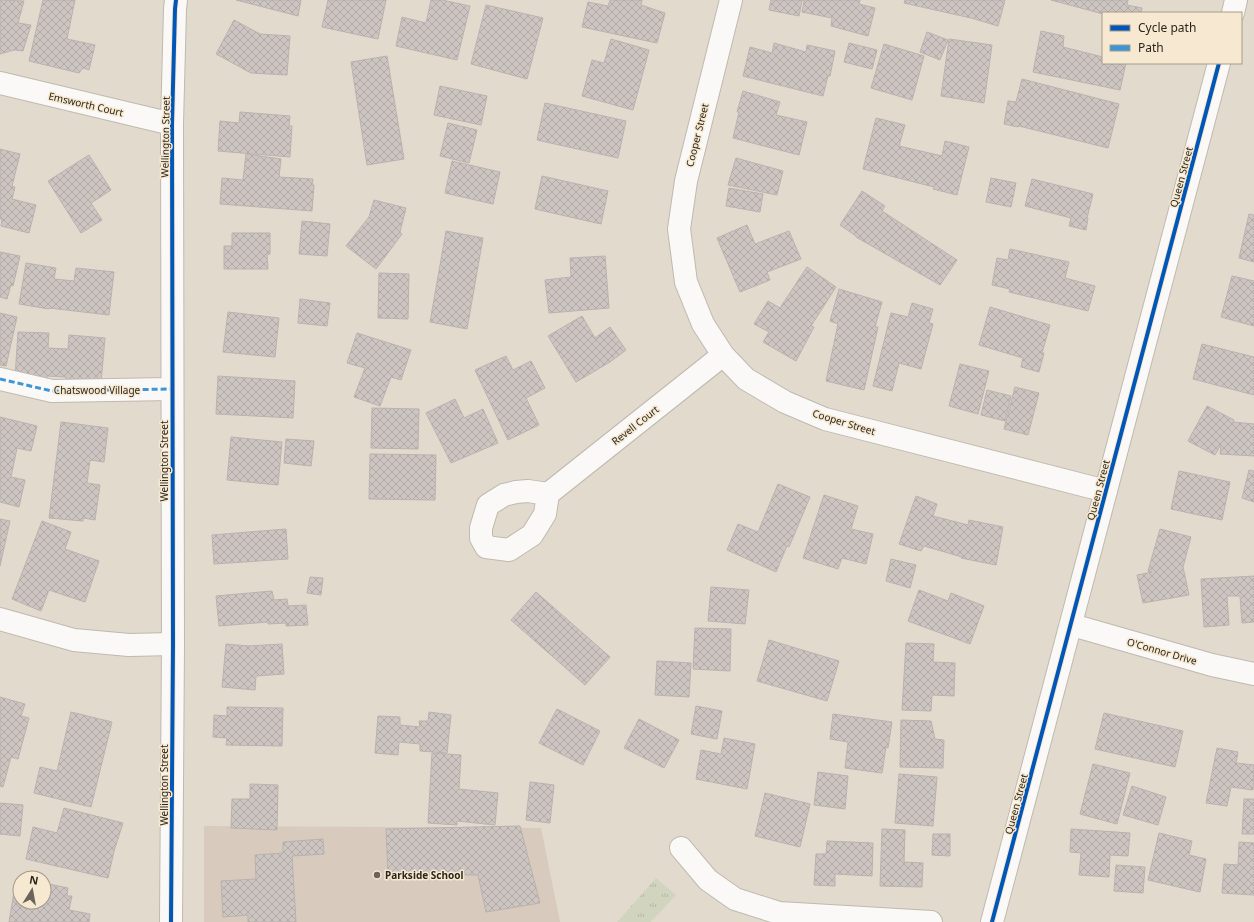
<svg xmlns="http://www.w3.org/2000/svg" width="1254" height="922" viewBox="0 0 1254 922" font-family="'Noto Sans',sans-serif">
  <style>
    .education { fill: #d8cabc }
    .grass { fill: url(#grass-tufts) }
    .building { fill: url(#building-cross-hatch); stroke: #bab2af }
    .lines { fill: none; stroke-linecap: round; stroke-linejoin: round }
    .minor-casing { stroke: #bfb9af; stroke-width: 24 }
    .tertiary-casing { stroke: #bfb9af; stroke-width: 24 }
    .minor { stroke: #fbf9f7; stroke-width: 22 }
    .tertiary { stroke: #fbf9f7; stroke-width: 22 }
    .quiet { stroke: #3c95d4; stroke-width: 3; stroke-dasharray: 6 3; stroke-linecap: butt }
    .cycleway-casing { stroke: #f7e9d1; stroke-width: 6 }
    .cycleway { stroke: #0057b8; stroke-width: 4 }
    .poi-dot { fill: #6a645a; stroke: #f7e9d1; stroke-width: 1.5 }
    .labels { text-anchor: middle; stroke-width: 3; stroke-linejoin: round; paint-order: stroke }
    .street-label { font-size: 10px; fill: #2a251c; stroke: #f7e9d1 }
    .poi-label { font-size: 10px; font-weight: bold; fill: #2a251c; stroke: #f7e9d1; text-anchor: start }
  </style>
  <defs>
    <pattern id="grass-tufts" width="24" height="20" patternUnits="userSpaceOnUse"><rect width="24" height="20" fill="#d1d5c0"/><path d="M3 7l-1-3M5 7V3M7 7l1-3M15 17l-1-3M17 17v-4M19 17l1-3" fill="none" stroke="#b4b7a4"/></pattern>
    <pattern id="building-cross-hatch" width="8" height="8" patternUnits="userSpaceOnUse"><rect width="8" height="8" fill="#cdc5c2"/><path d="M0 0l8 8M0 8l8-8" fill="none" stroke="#b0a9a6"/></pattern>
  </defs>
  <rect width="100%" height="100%" fill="#e2dacc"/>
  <!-- education -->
  <polygon class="education" points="204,826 541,828 560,922 204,922"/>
  <!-- grass -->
  <polygon class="grass" points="656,878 676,895 651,922 617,922"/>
  <!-- building -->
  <g class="building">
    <polygon points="0,0 24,1 18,23 31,25 23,51 14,50 0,54"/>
    <polygon points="43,0 75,0 67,39 95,45 89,70 83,68 79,73 29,61"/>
    <polygon points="236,0 301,0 298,16"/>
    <polygon points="328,0 386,0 378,39 322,27"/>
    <polygon points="431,0 442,0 470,6 457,60 396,46 402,17 426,23"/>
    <polygon points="610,0 642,0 641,5 665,13 657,43 582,27 588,2 608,6"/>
    <polygon points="771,0 860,0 859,4 875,8 868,36 831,26 832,18 802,12 804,1 802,0 799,16 769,10"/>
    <polygon points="905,0 1005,0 998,26 971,18 904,3"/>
    <polygon points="1051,0 1128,0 1127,5 1142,8 1141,13 1103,14"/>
    <polygon points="486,5 543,18 527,79 471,64"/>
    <polygon points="234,20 260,34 290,36 287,75 251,73 216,54"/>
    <polygon points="1041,31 1064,36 1063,47 1103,57 1103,63 1126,63 1120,90 1033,72"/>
    <polygon points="927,32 948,40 940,60 920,52"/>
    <polygon points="611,39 649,50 633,110 582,96 592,60 604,63"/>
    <polygon points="949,39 992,45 984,103 941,96"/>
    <polygon points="774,43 806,52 807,45 835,51 830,76 828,76 823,96 743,76 750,47 772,53"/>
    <polygon points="849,43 877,50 872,69 844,62"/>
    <polygon points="884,44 924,56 912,100 871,88"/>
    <polygon points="387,56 404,159 367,165 351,62"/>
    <polygon points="1022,79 1119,104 1108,148 1019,126 1018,127 1004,124 1008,101 1016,102"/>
    <polygon points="440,86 487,96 481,125 434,115"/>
    <polygon points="743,91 780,102 776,115 807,122 799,155 733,138 739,112 737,112"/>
    <polygon points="545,103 626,121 618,158 537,140"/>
    <polygon points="240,112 290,116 289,126 292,126 290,157 218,151 220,121 239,123"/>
    <polygon points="876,118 905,125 899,146 942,156 945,141 969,147 957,195 933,189 934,187 863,169"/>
    <polygon points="448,123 477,130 469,163 440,156"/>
    <polygon points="0,149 20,154 12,186 15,187 12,199 36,205 29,233 1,226 2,219 0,219"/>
    <polygon points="246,154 281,159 279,177 313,179 312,185 314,185 312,211 220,204 222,178 243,180"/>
    <polygon points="89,155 111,190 91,203 102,220 81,233 48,181"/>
    <polygon points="736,158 783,171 777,195 728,185"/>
    <polygon points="452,161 500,172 493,204 445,193"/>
    <polygon points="542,176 608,191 601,224 535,209"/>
    <polygon points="991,178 1016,183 1011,207 986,202"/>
    <polygon points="1032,179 1093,194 1087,218 1088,218 1086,230 1069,226 1071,218 1025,206"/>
    <polygon points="729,188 763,194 760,212 726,206"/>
    <polygon points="862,191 885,206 882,211 957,260 940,285 856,237 856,236 840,225"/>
    <polygon points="374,200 406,208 400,232 402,234 376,269 346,246 369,217"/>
    <polygon points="1249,214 1254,215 1254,262 1239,258"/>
    <polygon points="302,221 330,224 327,256 299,254"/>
    <polygon points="747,225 755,244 789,231 801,259 767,272 770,280 740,292 717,238"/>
    <polygon points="446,231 483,238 467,329 430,322"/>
    <polygon points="232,233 270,233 270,254 267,255 268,269 224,269 224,246 232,246"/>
    <polygon points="1010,249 1069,262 1065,278 1095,286 1088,311 1009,292 1010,289 992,285 997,258 1008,260"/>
    <polygon points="0,252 20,256 13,286 11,285 7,299 0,297"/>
    <polygon points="605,256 609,308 549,313 545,280 571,277 570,258"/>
    <polygon points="26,263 56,268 54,279 74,281 76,268 114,272 109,315 49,308 49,309 19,304"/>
    <polygon points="807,267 836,287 811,326 814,327 796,361 763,342 769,332 754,324 768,301 780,308"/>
    <polygon points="379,273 409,274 408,319 378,318"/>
    <polygon points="1232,276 1254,281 1254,326 1221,317"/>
    <polygon points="839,289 882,302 875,327 878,327 864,390 826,381 838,324 830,321"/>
    <polygon points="300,299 330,303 327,326 298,323"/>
    <polygon points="912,303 933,309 929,323 933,324 921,369 899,363 892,391 873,386 891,313 908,317"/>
    <polygon points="990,307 1050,325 1042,353 1044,353 1039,372 1021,367 1023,358 979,345"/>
    <polygon points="228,312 279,318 275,357 223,352"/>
    <polygon points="0,313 17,317 6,366 0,365"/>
    <polygon points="582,316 595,338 610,327 626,350 610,362 576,382 548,336"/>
    <polygon points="18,332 49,333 48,348 68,349 69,335 105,338 101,382 66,379 66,377 47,376 47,379 15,377"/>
    <polygon points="357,333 411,350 401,380 391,377 380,406 354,397 365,368 347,363"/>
    <polygon points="1202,344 1254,357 1254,395 1193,379"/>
    <polygon points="506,356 513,370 531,361 545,388 526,398 539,425 508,440 475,370"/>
    <polygon points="960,364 989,371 978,414 949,406"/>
    <polygon points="218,376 295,381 293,418 216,414"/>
    <polygon points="1015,387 1039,393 1028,435 1004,429"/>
    <polygon points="987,390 1011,396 1005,421 981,415"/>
    <polygon points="455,399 464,418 483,409 498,443 451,463 426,413"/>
    <polygon points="1207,406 1234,420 1233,422 1254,424 1254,456 1220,454 1221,444 1215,455 1188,441"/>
    <polygon points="372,408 419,409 418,449 371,448"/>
    <polygon points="0,417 37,426 31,451 17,448 11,477 25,480 19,507 0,502"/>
    <polygon points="61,422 108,428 104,462 90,460 87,483 100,485 95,520 83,518 83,521 49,518"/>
    <polygon points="231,437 282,442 278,485 227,480"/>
    <polygon points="286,439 314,441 311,466 284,463"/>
    <polygon points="370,454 436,455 435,500 369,499"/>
    <polygon points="1249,470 1254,471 1254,502 1242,498"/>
    <polygon points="1179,471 1230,482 1222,520 1171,509"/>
    <polygon points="778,484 810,497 789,547 787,546 776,572 727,550 738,524 758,532"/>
    <polygon points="824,495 858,506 851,529 873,534 866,564 842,558 838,569 803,558"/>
    <polygon points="916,496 937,504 933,516 968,525 969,520 1003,527 996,565 961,558 962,557 924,546 921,551 899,544"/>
    <polygon points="0,519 10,521 0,566"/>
    <polygon points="42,521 71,532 65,549 99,561 85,602 49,590 41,611 12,599"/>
    <polygon points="286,529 288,559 214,564 212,535"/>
    <polygon points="1160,529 1191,537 1183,567 1189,595 1143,603 1137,575 1152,572 1148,571"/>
    <polygon points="891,559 916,565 910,588 886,581"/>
    <polygon points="1254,576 1254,622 1242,623 1240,596 1227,596 1229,625 1204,627 1201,579"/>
    <polygon points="310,577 323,578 321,595 307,593"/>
    <polygon points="711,587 749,590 745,624 708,621"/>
    <polygon points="919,590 948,601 951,593 984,606 970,644 908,621"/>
    <polygon points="272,591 274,600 287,599 288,606 306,605 308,625 286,626 286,623 268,624 268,622 219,626 216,596"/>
    <polygon points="536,592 610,657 585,685 511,620"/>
    <polygon points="695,628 731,629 730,671 693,669"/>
    <polygon points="769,640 839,661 827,701 757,681"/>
    <polygon points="906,643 934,644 933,662 955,663 954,696 932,695 931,711 902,710"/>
    <polygon points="226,644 248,646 282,644 284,674 256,676 255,690 222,687"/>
    <polygon points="657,661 691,663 689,697 655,695"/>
    <polygon points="0,697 25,704 21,716 29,718 18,759 11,757 3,787 0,786"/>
    <polygon points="696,706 722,711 717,739 691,734"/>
    <polygon points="227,707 283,708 282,746 226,745 227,738 213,737 214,715 227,716"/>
    <polygon points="557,709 600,731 583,765 539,743"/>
    <polygon points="71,712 112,722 91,807 34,793 40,767 57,771"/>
    <polygon points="429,712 451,715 447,753 420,751 420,744 399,742 398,755 375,753 378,716 400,717 400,725 420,727 419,721 428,721"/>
    <polygon points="1104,713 1183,731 1175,767 1095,749"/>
    <polygon points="833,714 892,722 888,748 886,747 882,773 845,768 848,742 830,739"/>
    <polygon points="639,719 679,740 664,768 624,748"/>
    <polygon points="901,720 931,721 935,739 944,740 943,768 900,767"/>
    <polygon points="724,738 755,744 747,789 696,779 701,750 721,754"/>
    <polygon points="1217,748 1238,752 1236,763 1254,765 1253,790 1231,787 1227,806 1206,803"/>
    <polygon points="432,753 461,755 459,789 498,793 495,825 457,821 457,825 428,823"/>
    <polygon points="1093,764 1130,773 1117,824 1080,814"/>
    <polygon points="818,772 848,776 845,809 814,805"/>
    <polygon points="899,774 937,777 933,826 895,823"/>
    <polygon points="530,782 554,785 550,823 526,820"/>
    <polygon points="250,784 278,785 277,830 231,828 232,799 250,799"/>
    <polygon points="1132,786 1166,797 1158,825 1123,815"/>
    <polygon points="765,793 810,804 800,847 755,836"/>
    <polygon points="1244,799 1254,799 1254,834 1242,834"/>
    <polygon points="0,803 23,805 20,836 0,834"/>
    <polygon points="64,808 123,823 114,851 108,878 26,859 33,827 57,833"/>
    <polygon points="520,826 540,903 486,912 478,875 388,874 386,829"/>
    <polygon points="882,829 905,830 904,862 923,863 922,887 880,886"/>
    <polygon points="1071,829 1130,833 1128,856 1110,855 1109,877 1079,875 1081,853 1070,852"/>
    <polygon points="1159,833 1192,841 1189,855 1206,859 1200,892 1148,880"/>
    <polygon points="933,834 950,834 950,856 932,855"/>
    <polygon points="323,839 324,854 292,856 296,922 248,922 248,915 223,917 221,881 256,879 255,855 283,853 283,842"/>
    <polygon points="827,841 873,843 872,876 835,874 835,886 814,885 816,854 826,854"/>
    <polygon points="1239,842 1254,843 1254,895 1222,893 1224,864 1238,865"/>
    <polygon points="1116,865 1145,867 1143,893 1114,891"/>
    <polygon points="44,883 68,888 67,896 72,896 69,910 90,914 89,922 9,922 15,886 20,887 20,902 44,902"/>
  </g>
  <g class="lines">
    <!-- minor casing -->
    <g class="minor-casing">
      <g id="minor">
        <polyline points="731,0 686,181 679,229 686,282 703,324 723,355 746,379 785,402 825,419 1106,491"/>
        <polyline points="0,83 172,124"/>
        <polyline points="0,379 52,391 171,389"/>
        <polyline points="548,494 528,491 516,492 504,495 488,505 481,528 481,538 486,547 509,550 532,535 545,514 548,494 723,355"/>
        <polyline points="0,619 74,640 129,645 173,644"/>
        <polyline points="1072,625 1212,665 1254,674"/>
        <polyline points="681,848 708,880 735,899 779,913 931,922"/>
        <polyline points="171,922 173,644 172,124 175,9 176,0"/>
      </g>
    </g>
    <!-- tertiary casing -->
    <g class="tertiary-casing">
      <g id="tertiary">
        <polyline points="1233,13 1236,0"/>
        <polyline points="992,922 1219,63"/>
      </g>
    </g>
    <!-- minor -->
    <use href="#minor" class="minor"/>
    <!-- tertiary -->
    <use href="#tertiary" class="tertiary"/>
    <!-- quiet -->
    <polyline class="quiet" points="0,379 52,391 171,389"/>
    <!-- cycleway casing -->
    <g class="cycleway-casing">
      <g id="cycleway">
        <polyline points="171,922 173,644 172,124 175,9 176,0"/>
        <polyline points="992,922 1219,63"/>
      </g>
    </g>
    <!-- cycleway -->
    <use href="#cycleway" class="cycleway"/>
  </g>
  <!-- markers -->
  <circle class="poi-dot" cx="377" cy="875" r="4"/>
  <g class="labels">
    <!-- street labels -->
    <g class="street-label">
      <text transform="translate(86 104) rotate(13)" y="4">Emsworth Court</text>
      <text transform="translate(697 135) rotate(-76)" y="4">Cooper Street</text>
      <text transform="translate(165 137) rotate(-89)" y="4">Wellington Street</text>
      <text transform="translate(1181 177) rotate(-75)" y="4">Queen Street</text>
      <text x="97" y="394">Chatswood Village</text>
      <text transform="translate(844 422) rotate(17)" y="4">Cooper Street</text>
      <text transform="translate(635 425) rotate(-38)" y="4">Revell Court</text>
      <text transform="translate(164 461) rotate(-90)" y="4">Wellington Street</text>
      <text transform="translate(1098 490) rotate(-75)" y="4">Queen Street</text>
      <text transform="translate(1162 651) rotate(16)" y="4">O'Connor Drive</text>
      <text transform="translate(164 785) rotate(-90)" y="4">Wellington Street</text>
      <text transform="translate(1016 804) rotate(-75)" y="4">Queen Street</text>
    </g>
    <!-- poi labels -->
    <g class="poi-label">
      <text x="385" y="879">Parkside School</text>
    </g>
  </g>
  <!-- legend -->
  <rect x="1102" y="12" width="140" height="52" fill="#f7e9d1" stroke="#a59b89"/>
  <rect x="1110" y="25" width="20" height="6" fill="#0057b8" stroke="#a59b89"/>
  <text x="1138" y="32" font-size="12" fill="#2a251c">Cycle path</text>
  <rect x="1110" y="45" width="20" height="6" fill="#3c95d4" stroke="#a59b89"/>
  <text x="1138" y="52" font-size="12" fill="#2a251c">Path</text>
  <!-- north arrow -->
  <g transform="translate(32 890) rotate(11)"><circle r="19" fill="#f7e9d1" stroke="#a59b89"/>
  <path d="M0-3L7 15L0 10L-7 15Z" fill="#6a645a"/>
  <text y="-6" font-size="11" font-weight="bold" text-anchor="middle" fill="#2a251c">N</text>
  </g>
</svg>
